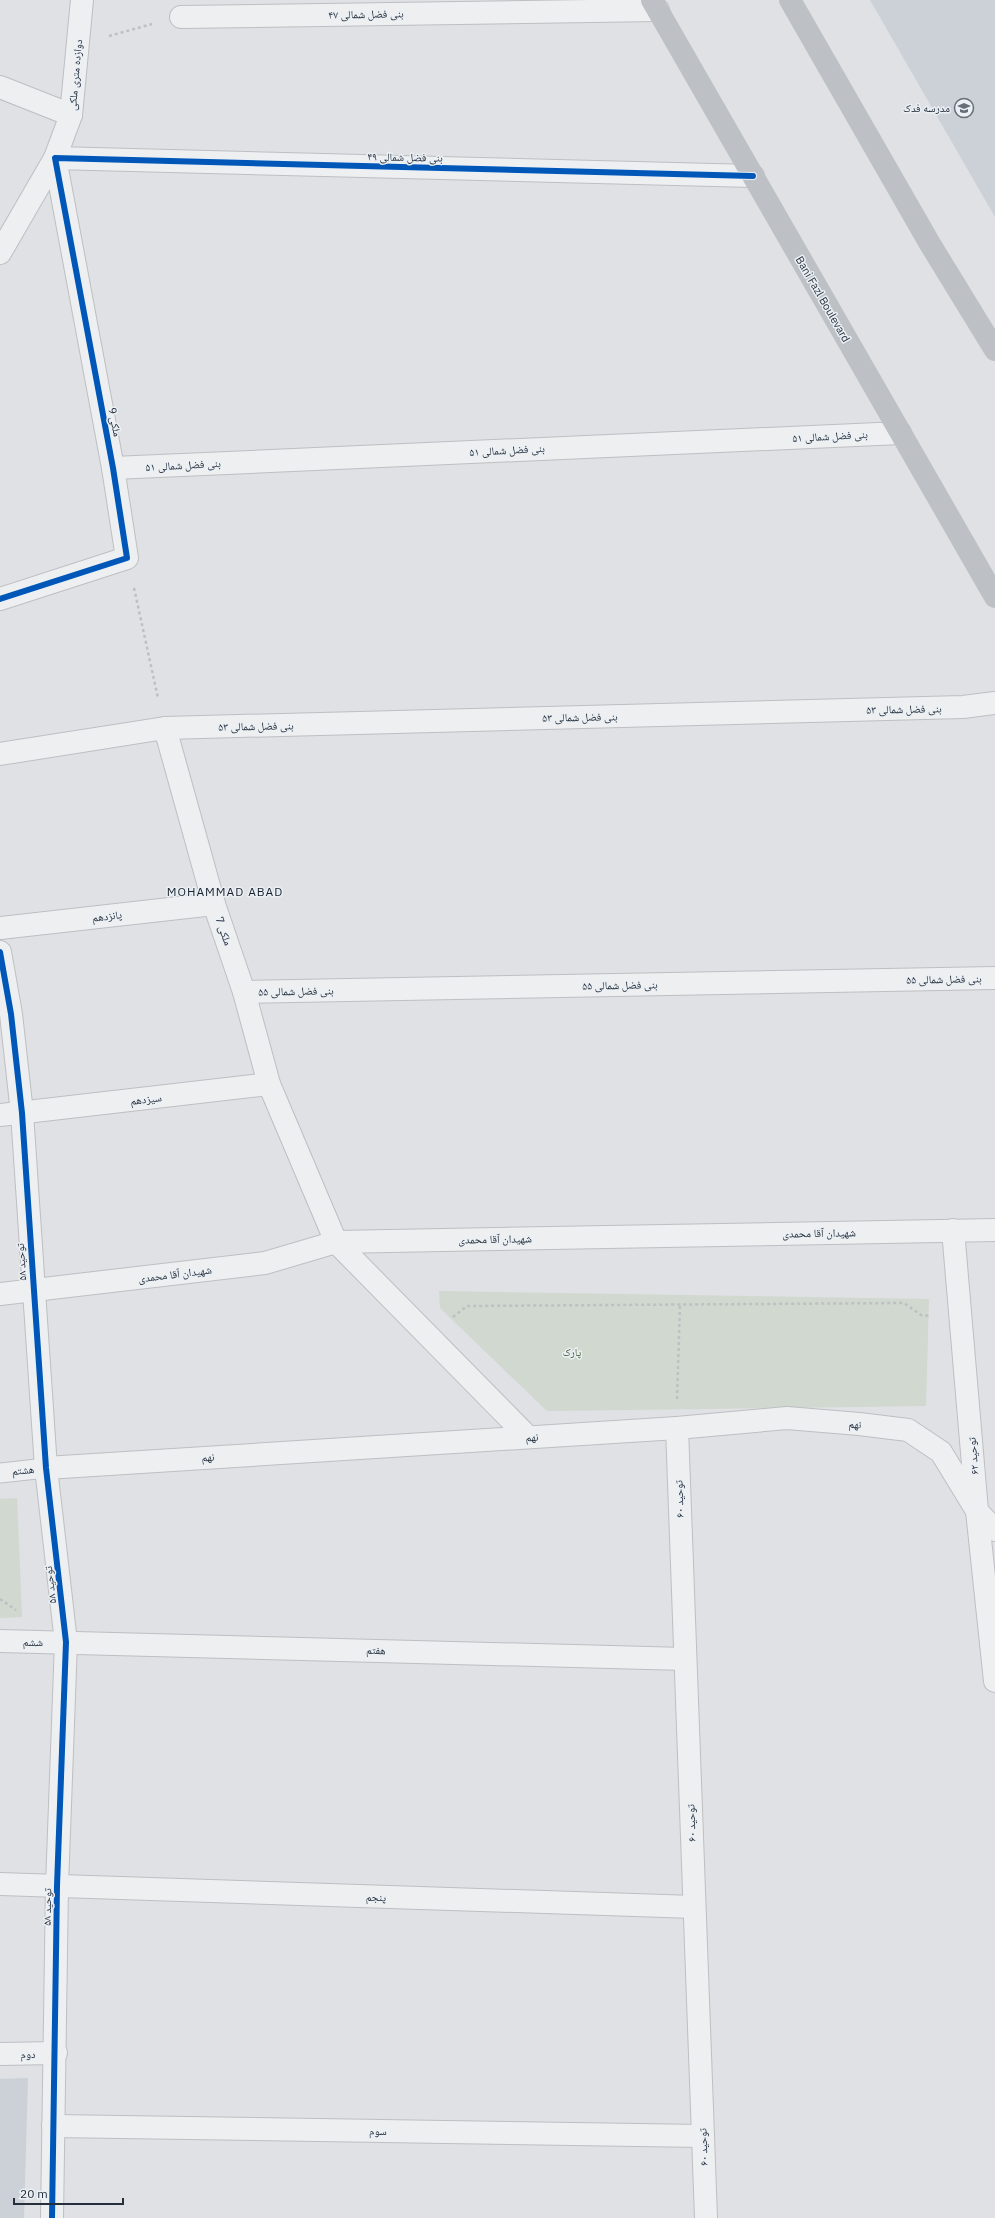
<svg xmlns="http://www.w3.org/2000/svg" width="995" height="2218" viewBox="0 0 995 2218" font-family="'IBM Plex Sans','Noto Naskh Arabic',sans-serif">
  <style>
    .built { fill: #ccd1d8 }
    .green { fill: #d0d8cf }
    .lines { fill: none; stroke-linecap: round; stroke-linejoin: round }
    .service-casing { stroke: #bdbfc2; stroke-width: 21 }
    .minor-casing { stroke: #bdbfc2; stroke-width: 24 }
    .path { stroke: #bec0c4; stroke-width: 2.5; stroke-dasharray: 3 3; stroke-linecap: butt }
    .service { stroke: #eeeff1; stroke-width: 19 }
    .minor { stroke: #eeeff1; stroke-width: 22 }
    .secondary { stroke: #bdc0c4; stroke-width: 22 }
    .cycleway-casing { stroke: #ebf0f4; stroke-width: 8 }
    .cycleway { stroke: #0057b8; stroke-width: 6 }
    .labels { text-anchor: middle; stroke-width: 3; stroke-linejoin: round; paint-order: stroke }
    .street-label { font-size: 11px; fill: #26303d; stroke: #ebf0f4 }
    .poi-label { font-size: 11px; fill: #26303d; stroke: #ebf0f4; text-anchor: end }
    .park-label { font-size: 11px; fill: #3d5933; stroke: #ebf0f4 }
    .neighbourhood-label { font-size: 12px; letter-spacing: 1px; fill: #18212e; stroke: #ebf0f4 }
  </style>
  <rect width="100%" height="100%" fill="#dfe1e4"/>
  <!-- built -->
  <g class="built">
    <polygon points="870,0 995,0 995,217"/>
    <polygon points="28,2078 24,2218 0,2218 0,2079"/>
  </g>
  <!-- green -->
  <g class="green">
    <polygon points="439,1291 929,1299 926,1406 547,1411 440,1308"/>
    <polygon points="17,1498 22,1617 0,1618 0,1499"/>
  </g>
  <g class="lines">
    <!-- service casing -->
    <g class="service-casing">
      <polyline id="service" points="0,1473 46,1468"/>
    </g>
    <!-- minor casing -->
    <g class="minor-casing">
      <g id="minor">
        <polyline points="181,17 658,10"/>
        <polyline points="0,87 71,115"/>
        <polyline points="0,253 55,158 71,115 82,0"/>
        <polyline points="113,468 900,433"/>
        <polyline points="0,599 127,558 113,468 55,158 753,176"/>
        <polyline points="165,728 963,707 995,703"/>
        <polyline points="0,754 165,728 214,904 244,992 269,1084 336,1242 528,1437"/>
        <polyline points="0,928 214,904"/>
        <polyline points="0,952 11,1014 22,1113 46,1468 66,1642 57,1886 52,2218"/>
        <polyline points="244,992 995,978"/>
        <polyline points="0,1115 269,1084"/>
        <polyline points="953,1230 977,1511 995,1681"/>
        <polyline points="0,1294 265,1263 336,1242 995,1230"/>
        <polyline points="677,1428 706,2218"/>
        <polyline points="46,1468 677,1428 787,1418 859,1424 908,1430 941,1452 977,1511 995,1530"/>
        <polyline points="0,1641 685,1659"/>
        <polyline points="0,1884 694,1907"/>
        <polyline points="0,2054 56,2053"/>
        <polyline points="53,2126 703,2136"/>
      </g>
    </g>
    <!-- path -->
    <g class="path">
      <polyline points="109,36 152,24"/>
      <polyline points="134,588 158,698"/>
      <polyline points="453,1317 467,1306 904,1303 921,1315 930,1316"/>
      <polyline points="677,1399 680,1305"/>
      <polyline points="0,1599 16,1610"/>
    </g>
    <!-- service -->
    <use href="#service" class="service"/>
    <!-- minor -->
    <use href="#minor" class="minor"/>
    <!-- secondary -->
    <g class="secondary">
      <polyline points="652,0 995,597"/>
      <polyline points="790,0 930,244 995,350"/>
    </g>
    <!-- cycleway casing -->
    <g class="cycleway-casing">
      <g id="cycleway">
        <polyline points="0,599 127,558 113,468 55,158 753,176"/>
        <polyline points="0,952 11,1014 22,1113 46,1468 66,1642 57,1886 52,2218"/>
      </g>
    </g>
    <!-- cycleway -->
    <use href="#cycleway" class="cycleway"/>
  </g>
  <!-- icons -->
  <defs>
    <g id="school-ring" transform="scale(1)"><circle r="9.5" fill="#ebf0f4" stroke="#676e77" stroke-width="1.5"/><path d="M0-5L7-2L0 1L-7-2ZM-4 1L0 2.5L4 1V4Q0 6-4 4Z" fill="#676e77"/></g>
  </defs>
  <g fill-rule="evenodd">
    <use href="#school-ring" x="964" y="108"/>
  </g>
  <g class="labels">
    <!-- street labels -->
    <g class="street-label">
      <text transform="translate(366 14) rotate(-1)" y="4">بنی فضل شمالی ۴۷</text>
      <text transform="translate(75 75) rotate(-85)" y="4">دوازده متری ملکی</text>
      <text transform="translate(405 157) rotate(1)" y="4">بنی فضل شمالی ۴۹</text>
      <text transform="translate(823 299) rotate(60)" y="4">Bani Fazl Boulevard</text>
      <text transform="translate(115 422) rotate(79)" y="4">ملکی 9</text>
      <text transform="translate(830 436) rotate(-3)" y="4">بنی فضل شمالی ۵۱</text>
      <text transform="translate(507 450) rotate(-3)" y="4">بنی فضل شمالی ۵۱</text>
      <text transform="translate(183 465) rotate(-3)" y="4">بنی فضل شمالی ۵۱</text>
      <text transform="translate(904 709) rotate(-1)" y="4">بنی فضل شمالی ۵۳</text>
      <text transform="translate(580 717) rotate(-1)" y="4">بنی فضل شمالی ۵۳</text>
      <text transform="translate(256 726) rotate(-1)" y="4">بنی فضل شمالی ۵۳</text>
      <text transform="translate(107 916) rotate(-7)" y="4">پانزدهم</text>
      <text transform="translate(224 931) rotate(71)" y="4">ملکی 7</text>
      <text transform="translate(944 979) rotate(-1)" y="4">بنی فضل شمالی ۵۵</text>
      <text transform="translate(620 985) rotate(-1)" y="4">بنی فضل شمالی ۵۵</text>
      <text transform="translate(296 991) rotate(-1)" y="4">بنی فضل شمالی ۵۵</text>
      <text transform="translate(146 1099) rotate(-7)" y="4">سیزدهم</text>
      <text transform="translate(819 1233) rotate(-1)" y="4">شهیدان آقا محمدی</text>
      <text transform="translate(495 1239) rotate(-1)" y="4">شهیدان آقا محمدی</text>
      <text transform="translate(21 1262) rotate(-94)" y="4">توحید ۵۸</text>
      <text transform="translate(175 1274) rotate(-7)" y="4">شهیدان آقا محمدی</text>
      <text transform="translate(855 1424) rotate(5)" y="4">نهم</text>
      <text transform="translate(532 1437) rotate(-4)" y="4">نهم</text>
      <text transform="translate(973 1456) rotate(-95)" y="4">توحید ۶۲</text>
      <text transform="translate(208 1457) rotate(-4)" y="4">نهم</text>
      <text transform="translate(23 1470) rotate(-6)" y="4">هشتم</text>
      <text transform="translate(679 1499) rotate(-92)" y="4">توحید ۶۰</text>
      <text transform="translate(50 1585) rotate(-97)" y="4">توحید ۵۸</text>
      <text transform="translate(33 1642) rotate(1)" y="4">ششم</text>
      <text transform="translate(376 1650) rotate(2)" y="4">هفتم</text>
      <text transform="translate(691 1823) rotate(-92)" y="4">توحید ۶۰</text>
      <text transform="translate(376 1897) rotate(2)" y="4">پنجم</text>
      <text transform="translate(47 1907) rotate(-89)" y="4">توحید ۵۸</text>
      <text transform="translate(28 2054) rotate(-1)" y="4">دوم</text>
      <text transform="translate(378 2131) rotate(1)" y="4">سوم</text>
      <text transform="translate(703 2147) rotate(-92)" y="4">توحید ۶۰</text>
    </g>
    <!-- poi labels -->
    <g class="poi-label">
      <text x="950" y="112">مدرسه فدک</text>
    </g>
    <!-- park labels -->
    <g class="park-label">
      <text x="572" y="1356">پارک</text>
    </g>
    <!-- neighbourhood labels -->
    <g class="neighbourhood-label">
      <text x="225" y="896">MOHAMMAD ABAD</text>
    </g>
  </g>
  <!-- scale -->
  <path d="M14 2198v6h109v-6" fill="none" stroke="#26303d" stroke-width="2"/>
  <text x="20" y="2198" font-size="12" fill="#26303d" stroke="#ebf0f4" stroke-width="3" paint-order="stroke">20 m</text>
</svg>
